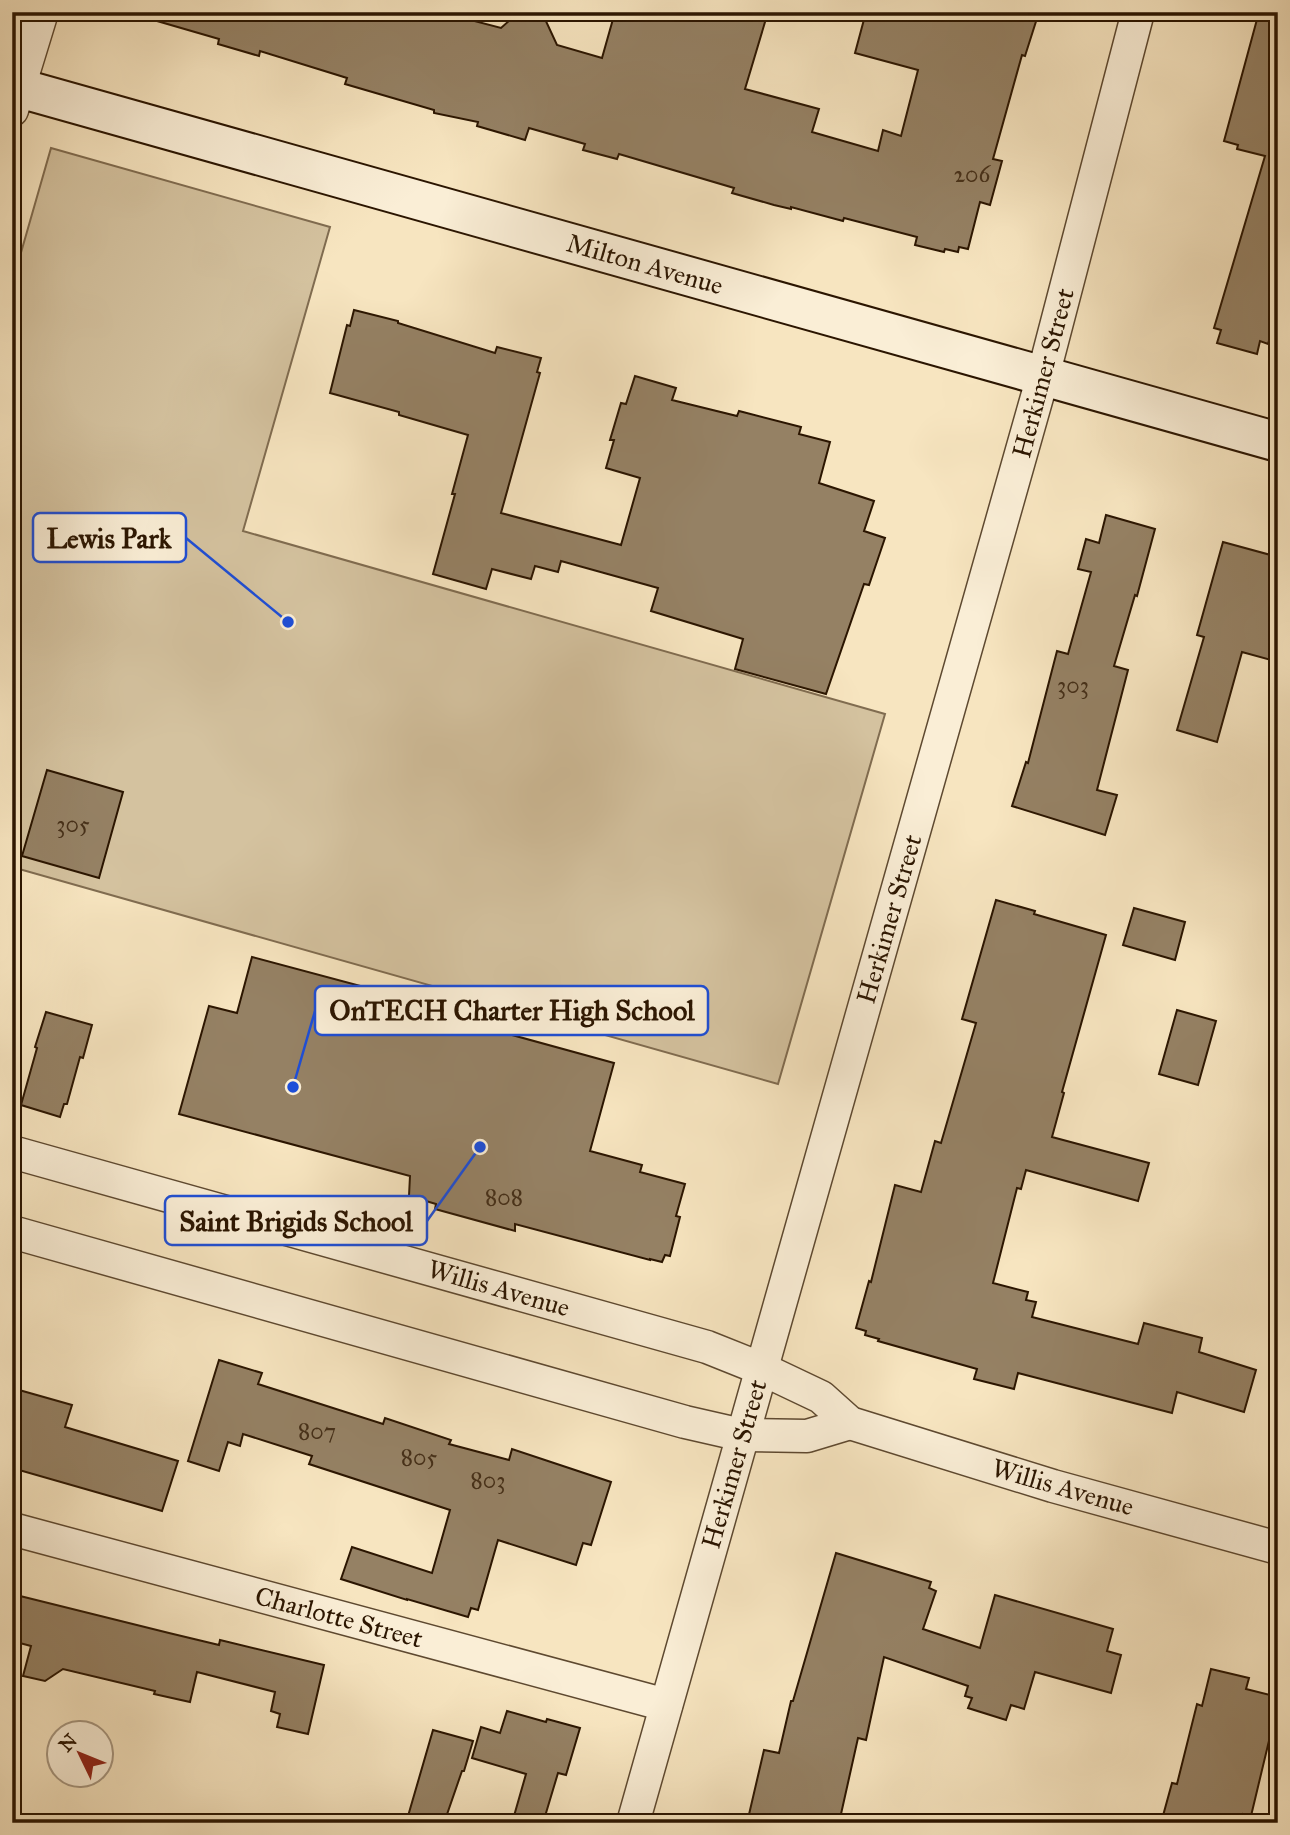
<svg xmlns="http://www.w3.org/2000/svg" width="1290" height="1835" viewBox="0 0 1290 1835" font-family="'IM FELL Great Primer',serif">
  <style>
    .green { fill: #d4c29f; stroke: #806c50; stroke-width: 2 }
    .building { fill: #958164; stroke: #2b1500; stroke-width: 2 }
    .lines { fill: none; stroke-linecap: round; stroke-linejoin: round }
    .street-casing { stroke: #5e4930; stroke-width: 35 }
    .secondary-casing { stroke: #2b1500; stroke-width: 42 }
    .street { stroke: #faeed6; stroke-width: 32 }
    .secondary { stroke: #faeed6; stroke-width: 38 }
    .labels { text-anchor: middle; stroke-width: 6; stroke-linejoin: round; paint-order: stroke }
    .number-label { font-size: 23px; fill: #463019 }
    .street-label { font-size: 26px; fill: #2b1500; stroke: #faeed6 }
    .leader { fill: none; stroke: #1d4ed8; stroke-width: 2.5 }
    .callout-dot { fill: #1d4ed8; stroke: #faeed6; stroke-width: 2.5 }
    .callout { fill: #faeed6; stroke: #1d4ed8; stroke-width: 2.5 }
    .callout-label { font-size: 28px; text-anchor: middle; font-weight: bold; fill: #2b1500 }
  </style>
  <rect width="100%" height="100%" fill="#f7e5c0"/>
  <filter id="stains"><feTurbulence type="fractalNoise" baseFrequency=".00286" numOctaves="4"/><feColorMatrix values="0 0 0 0 .2 0 0 0 0 .09 0 0 0 0 .02 0 0 0 .5 -.17"/></filter>
  <radialGradient id="worn" r=".72"><stop offset=".6" stop-color="#630" stop-opacity="0"/><stop offset="1" stop-color="#630" stop-opacity=".3"/></radialGradient>
  <!-- green -->
  <polygon class="green" points="51,148 330,227 243,531 885,714 778,1084 12,867 12,284"/>
  <!-- building -->
  <g class="building">
    <polygon points="159,12 440,12 501,28 519,12 526,12 545,19 557,45 602,58 615,12 768,12 745,89 819,109 812,132 878,151 883,130 901,136 918,70 855,53 866,12 1039,12 1025,56 1022,55 993,159 1002,161 990,205 980,202 968,249 959,247 958,252 945,249 944,252 915,245 917,237 844,218 843,221 791,207 791,209 774,205 732,193 734,188 619,154 617,159 583,150 585,144 529,128 525,140 477,126 478,122 434,113 434,110 345,84 347,78 260,51 259,56 218,44 219,39 157,21"/>
    <polygon points="1259,12 1278,12 1278,310 1268,344 1260,341 1257,354 1217,343 1221,330 1214,328 1265,156 1237,149 1238,145 1224,141"/>
    <polygon points="354,310 398,321 398,323 495,353 497,347 541,358 537,372 540,373 501,513 621,545 640,478 606,468 614,440 610,440 621,403 626,404 635,376 676,388 672,400 737,416 739,411 801,427 799,434 830,442 819,483 874,501 864,531 885,538 869,585 864,584 826,694 735,669 743,639 651,611 658,588 561,561 558,572 535,566 531,579 492,569 486,589 433,574 455,494 452,494 468,435 399,415 399,412 330,393 347,325 350,326"/>
    <polygon points="1106,515 1155,529 1137,596 1135,595 1114,666 1128,670 1097,790 1117,795 1105,835 1012,806 1026,762 1028,763 1057,651 1068,654 1091,572 1078,569 1086,539 1099,543"/>
    <polygon points="1223,542 1278,557 1278,662 1242,652 1217,742 1177,730 1204,637 1197,635"/>
    <polygon points="47,770 123,792 99,878 22,856"/>
    <polygon points="996,900 1035,911 1034,914 1106,935 1062,1092 1064,1093 1052,1137 1149,1163 1138,1201 1026,1170 1021,1189 1017,1188 993,1283 1028,1292 1026,1300 1036,1302 1032,1317 1138,1344 1144,1323 1202,1338 1199,1352 1256,1370 1244,1412 1177,1392 1172,1413 1018,1373 1014,1389 974,1379 977,1369 878,1341 879,1339 865,1335 866,1331 856,1328 869,1281 871,1282 895,1185 921,1192 935,1141 941,1143 976,1023 962,1019"/>
    <polygon points="1134,908 1185,922 1175,960 1123,945"/>
    <polygon points="252,957 394,995 392,1002 614,1063 590,1151 642,1165 640,1172 685,1184 676,1216 680,1217 670,1256 665,1255 662,1262 650,1259 650,1260 515,1224 515,1231 435,1209 436,1204 409,1196 410,1176 179,1114 209,1006 237,1013"/>
    <polygon points="1177,1010 1216,1021 1198,1085 1159,1074"/>
    <polygon points="46,1012 92,1025 83,1058 80,1057 67,1104 64,1104 60,1117 21,1105 37,1048 35,1047"/>
    <polygon points="219,1360 262,1373 258,1384 383,1424 385,1418 451,1440 449,1444 509,1460 512,1449 611,1482 591,1545 583,1543 576,1565 498,1540 478,1610 471,1608 468,1617 407,1599 407,1600 341,1579 352,1547 432,1573 450,1510 309,1464 312,1456 243,1434 240,1446 228,1442 219,1471 188,1461"/>
    <polygon points="12,1388 72,1405 65,1427 178,1461 162,1511 12,1468"/>
    <polygon points="836,1553 931,1582 929,1588 936,1591 923,1629 980,1648 995,1595 1113,1629 1107,1651 1121,1655 1111,1693 1035,1672 1024,1709 1011,1705 1006,1720 968,1708 972,1698 965,1696 968,1686 884,1657 866,1740 858,1738 839,1823 747,1823 764,1750 779,1753 791,1701 793,1701"/>
    <polygon points="12,1594 169,1633 219,1645 220,1640 324,1665 308,1734 277,1727 280,1714 271,1711 275,1692 197,1672 190,1702 154,1694 155,1691 63,1669 45,1681 23,1676 31,1646 12,1641"/>
    <polygon points="1211,1669 1249,1678 1246,1689 1278,1697 1278,1721 1273,1724 1251,1816 1243,1814 1240,1823 1161,1823 1172,1783 1177,1784 1197,1704 1202,1706"/>
    <polygon points="507,1711 546,1722 547,1719 580,1728 566,1775 558,1773 543,1823 512,1823 526,1774 472,1758 481,1727 500,1733"/>
    <polygon points="433,1730 473,1741 464,1771 462,1771 444,1823 406,1823"/>
  </g>
  <g class="lines">
    <!-- street casing -->
    <g class="street-casing">
      <g id="street">
        <polyline points="12,110 42,12"/>
        <polyline points="12,1152 707,1347 762,1369 821,1397 850,1423 1053,1486 1278,1548"/>
        <polyline points="12,1232 685,1422 742,1435 807,1436 850,1423"/>
        <polyline points="12,1529 666,1705"/>
        <polyline points="633,1823 1043,376 1138,12"/>
      </g>
    </g>
    <!-- secondary casing -->
    <g class="secondary-casing">
      <polyline id="secondary" points="12,86 1278,442"/>
    </g>
    <!-- street -->
    <use href="#street" class="street"/>
    <!-- secondary -->
    <use href="#secondary" class="secondary"/>
  </g>
  <g class="labels">
    <!-- number labels -->
    <g class="number-label">
      <text x="972" y="182">206</text>
      <text x="1073" y="693">303</text>
      <text x="73" y="832">305</text>
      <text x="504" y="1205">808</text>
      <text x="317" y="1439">807</text>
      <text x="419" y="1465">805</text>
      <text x="488" y="1488">803</text>
    </g>
    <!-- street labels -->
    <g class="street-label">
      <text transform="translate(645 264) rotate(16)" y="9">Milton Avenue</text>
      <text transform="translate(1043 373) rotate(-75)" y="9">Herkimer Street</text>
      <text transform="translate(889 919) rotate(-74)" y="9">Herkimer Street</text>
      <text transform="translate(499 1288) rotate(16)" y="9">Willis Avenue</text>
      <text transform="translate(734 1464) rotate(-74)" y="9">Herkimer Street</text>
      <text transform="translate(1063 1487) rotate(16)" y="9">Willis Avenue</text>
      <text transform="translate(339 1617) rotate(15)" y="9">Charlotte Street</text>
    </g>
  </g>
  <!-- callouts -->
  <path class="leader" d="M288 622L186 538M293 1087L315 1011M480 1147L427 1221"/>
  <g class="callout-dot">
    <circle cx="288" cy="622" r="7"/>
    <circle cx="293" cy="1087" r="7"/>
    <circle cx="480" cy="1147" r="7"/>
  </g>
  <g class="callout">
    <rect x="33" y="513" width="153" height="49" rx="7"/>
    <rect x="315" y="986" width="393" height="49" rx="7"/>
    <rect x="165" y="1196" width="262" height="49" rx="7"/>
  </g>
  <g class="callout-label">
    <text x="109" y="548">Lewis Park</text>
    <text x="512" y="1020">OnTECH Charter High School</text>
    <text x="296" y="1231">Saint Brigids School</text>
  </g>
  <!-- margin -->
  <rect width="1290" height="1835" fill="none" stroke="#f7e5c0" stroke-width="42"/>
  <rect x="14" y="14" width="1262" height="1807" fill="none" stroke="#2b1500" stroke-width="3.5"/>
  <rect x="21" y="21" width="1248" height="1793" fill="none" stroke="#2b1500" stroke-width="2"/>
  <!-- north arrow -->
  <g transform="translate(80 1754) rotate(313)"><circle r="33" fill="#faeed6" stroke="#a79780" stroke-width="2"/>
  <path d="M0-5L12 26L0 18L-12 26Z" fill="#8f2418"/>
  <text y="-10" font-size="19" font-weight="bold" text-anchor="middle" fill="#2b1500">N</text>
  </g>
  <rect width="100%" height="100%" filter="url(#stains)"/>
  <rect width="100%" height="100%" fill="url(#worn)"/>
</svg>
